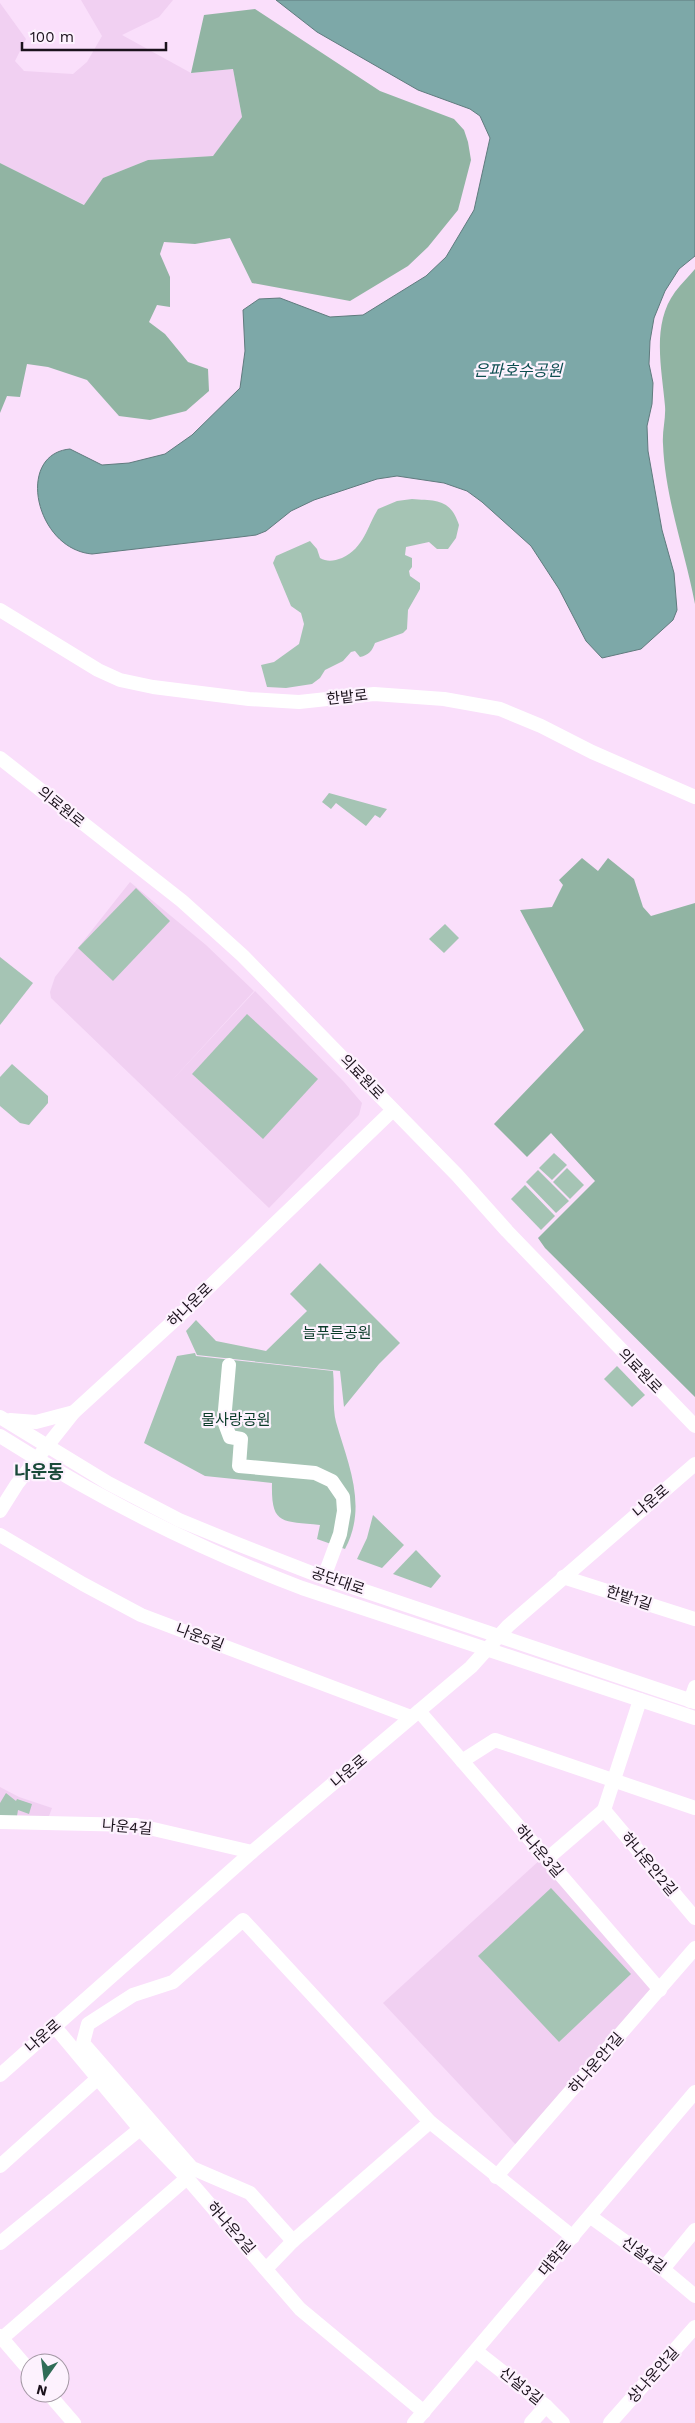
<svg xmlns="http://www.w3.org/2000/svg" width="695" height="2423" viewBox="0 0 695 2423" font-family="'Work Sans','Noto Sans KR',sans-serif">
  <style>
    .built { fill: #f1d0f2 }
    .green { fill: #a5c4b4 }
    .forest { fill: #91b4a3 }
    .water { fill: #7da8a8; stroke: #607b7e }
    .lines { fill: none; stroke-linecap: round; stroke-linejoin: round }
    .minor { stroke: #fff; stroke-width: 14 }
    .labels { text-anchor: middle; stroke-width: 4.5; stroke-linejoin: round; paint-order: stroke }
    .street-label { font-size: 15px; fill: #1b121c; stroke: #fdf2fe }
    .park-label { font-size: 15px; fill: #093b28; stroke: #fdf2fe }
    .water-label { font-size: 16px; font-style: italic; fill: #0d4e50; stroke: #fdf2fe }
    .quarter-label { font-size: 18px; font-weight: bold; fill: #1a4a3a; stroke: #fdf2fe }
  </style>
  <rect width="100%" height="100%" fill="#fadffb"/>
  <!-- built -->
  <g class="built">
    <polygon points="81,0 173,0 159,17 122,35 191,73 233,69 242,117 213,156 148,160 103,178 85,205 0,163 0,3 26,39 15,61 24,71 73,74 87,62 102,36"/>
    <polygon points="130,882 206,945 254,991 164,1089 255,991 344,1082 362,1103 359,1115 269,1208 51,998 50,992 55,977"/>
    <polygon points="0,1787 19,1797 52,1808 49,1816 0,1817"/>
    <polygon points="541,1859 656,1988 517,2146 383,2003"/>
  </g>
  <!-- green -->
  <g class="green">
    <path d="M412,499C436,501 450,498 459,525L456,538L448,549H437L429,542L406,547L405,555L412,558V567L409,571L410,576L420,583V589L408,610L407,629L403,633L375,643C372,651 369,655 360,657L355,651L351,652L343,661L325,670L320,678L312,684L286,688L267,687L261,665L274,662L299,644L304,624L301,613L291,606L273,563L276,556L310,541L317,549L320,558C327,562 334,561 342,558C364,548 367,527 378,509L397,501Z"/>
    <polygon points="329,793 387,809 380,818 375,815 366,826 336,803 331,809 322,802"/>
    <polygon points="136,888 170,921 113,981 78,948"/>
    <polygon points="445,924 459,938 444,953 429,939"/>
    <polygon points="0,957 33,983 0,1025"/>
    <polygon points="247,1014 318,1079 263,1139 192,1074"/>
    <polygon points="12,1064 48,1096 48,1103 29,1125 20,1123 0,1106 0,1077"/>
    <polygon points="554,1153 567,1165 552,1180 539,1168"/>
    <polygon points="567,1168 584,1185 570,1199 553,1182"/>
    <polygon points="538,1170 569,1201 556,1213 526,1182"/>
    <polygon points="525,1185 555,1216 541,1230 511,1199"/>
    <polygon points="320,1263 400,1343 379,1364 344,1407 340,1371 197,1355 186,1331 196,1320 216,1341 266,1351 307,1311 290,1294"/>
    <path d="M195,1353L196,1356L333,1371C335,1388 332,1406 336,1422C348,1464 368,1506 345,1549L317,1539L320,1525C281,1521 271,1525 272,1483L205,1476L144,1443L177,1356Z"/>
    <polygon points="617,1366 645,1395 632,1407 604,1379"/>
    <polygon points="373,1515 404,1545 382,1568 357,1559 367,1538"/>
    <polygon points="416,1550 441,1576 431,1588 393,1574"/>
    <polygon points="6,1793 16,1801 17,1799 32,1804 29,1814 18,1810 17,1816 0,1816 0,1803"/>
    <polygon points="551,1888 631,1974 559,2042 478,1956"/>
  </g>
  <!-- forest -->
  <g class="forest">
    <polygon points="255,9 380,91 454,119 464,130 468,142 471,160 458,210 428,247 408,266 350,301 252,283 230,238 195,244 164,242 160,254 170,277 170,307 157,305 149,322 165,334 188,362 208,369 209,391 186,411 150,420 119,416 87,380 48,367 27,364 20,397 7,396 0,413 0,163 84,205 103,178 148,160 213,156 242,117 233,69 191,73 204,15"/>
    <path d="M695,269V604C685,551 665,498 663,444C662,431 666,419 665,406C662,369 651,325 675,292C681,284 689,276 695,269Z"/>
    <polygon points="582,858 598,871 608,858 634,879 643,907 651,916 695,903 695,1397 545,1248 538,1238 595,1181 551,1133 527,1157 494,1124 584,1030 520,910 552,907 563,885 559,880"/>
  </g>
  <!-- water -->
  <path class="water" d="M276,0H695V256L679,269L665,291L654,318L650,341L649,364L653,383L652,404L647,426L648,451L662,530L674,573L677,610L673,620L641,649L602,658L586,641L559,589L531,546L482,502L467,491L444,483L397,476L377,479L314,500L291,511L266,531L256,535L240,537L92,554C35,549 15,454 70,449L102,465L129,463L165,454L192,435L240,388L245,351L243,310L259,299L280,298L330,317L363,315L426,276L446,257L474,210L490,138L480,116L470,109L418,90L317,32Z"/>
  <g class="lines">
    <!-- minor -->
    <g class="minor">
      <polyline points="0,610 98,670 120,680 153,687 249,699 299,702 374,694 444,699 500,709 541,726 592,752 695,797"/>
      <polyline points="0,758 182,901 243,956 457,1175 507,1231 695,1426"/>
      <polyline points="229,1365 224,1421 230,1437 241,1439 239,1466 315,1473 332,1481 343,1497 344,1511 340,1534 324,1577"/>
      <polyline points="0,1417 108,1483 179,1520 235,1543 317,1575 695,1702"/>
      <polyline points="10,1420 36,1422 74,1412"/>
      <path d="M0,1436C97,1498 194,1547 302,1588L695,1718"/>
      <polyline points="0,1511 17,1484 74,1412 178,1317 393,1110"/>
      <polyline points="0,1535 83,1584 141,1615 411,1717"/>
      <polyline points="563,1577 695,1619"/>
      <polyline points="640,1700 604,1810 695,1918"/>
      <polyline points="690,1701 695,1687"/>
      <polyline points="419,1711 660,1990"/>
      <polyline points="462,1761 495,1740 695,1808"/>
      <polyline points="0,1822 136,1825 252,1852"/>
      <polyline points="547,1859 604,1810"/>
      <polyline points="55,2027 140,2129 187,2178 300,2309 424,2412"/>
      <polyline points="0,2075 252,1852 471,1667 508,1626 695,1464"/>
      <polyline points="0,2166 97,2079"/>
      <polyline points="496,2177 695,1948"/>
      <polyline points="591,2217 663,2269 695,2296"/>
      <polyline points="293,2241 250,2193 192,2168 83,2043 88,2024 133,1995 173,1982 243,1920 430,2122 573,2237"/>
      <polyline points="0,2243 140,2129"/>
      <polyline points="266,2269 293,2241 430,2122"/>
      <polyline points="663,2269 695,2230"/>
      <polyline points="0,2336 30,2371"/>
      <polyline points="0,2340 187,2178"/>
      <polyline points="476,2351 546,2406 563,2423"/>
      <polyline points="48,2393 74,2423"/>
      <polyline points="414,2423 695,2092"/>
      <polyline points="531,2423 546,2406"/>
      <polyline points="610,2423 695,2327"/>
    </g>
  </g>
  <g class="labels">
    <!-- street labels -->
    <g class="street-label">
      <text transform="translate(347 697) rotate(-6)" y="5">한밭로</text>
      <text transform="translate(61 807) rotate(39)" y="5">의료원로</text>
      <text transform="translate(362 1077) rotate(46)" y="5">의료원로</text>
      <text transform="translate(190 1305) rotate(-44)" y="5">하나운로</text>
      <text transform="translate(640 1371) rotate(46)" y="5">의료원로</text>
      <text transform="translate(651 1501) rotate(-40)" y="5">나운로</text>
      <text transform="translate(338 1581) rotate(19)" y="5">공단대로</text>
      <text transform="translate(629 1598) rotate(18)" y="5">한밭1길</text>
      <text transform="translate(200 1637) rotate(21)" y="5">나운5길</text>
      <text transform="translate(349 1771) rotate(-40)" y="5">나운로</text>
      <text transform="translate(127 1827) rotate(5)" y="5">나운4길</text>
      <text transform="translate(539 1851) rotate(49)" y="5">하나운3길</text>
      <text transform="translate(649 1864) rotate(50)" y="5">하나운안2길</text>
      <text transform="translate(43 2036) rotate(-41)" y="5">나운로</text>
      <text transform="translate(596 2063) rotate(-49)" y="5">하나운안1길</text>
      <text transform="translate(231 2228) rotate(49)" y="5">하나운2길</text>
      <text transform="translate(644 2255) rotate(36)" y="5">신설4길</text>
      <text transform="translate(555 2258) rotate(-50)" y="5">대학로</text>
      <text transform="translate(653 2375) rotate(-48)" y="5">상나운안길</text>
      <text transform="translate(521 2386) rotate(38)" y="5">신설3길</text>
    </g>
    <!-- park labels -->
    <g class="park-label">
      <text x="337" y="1338">늘푸른공원</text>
      <text x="236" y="1425">물사랑공원</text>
    </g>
    <!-- water labels -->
    <g class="water-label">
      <text x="518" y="376">은파호수공원</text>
    </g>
    <!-- quarter labels -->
    <g class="quarter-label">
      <text x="39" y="1478">나운동</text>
    </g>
  </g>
  <!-- north arrow -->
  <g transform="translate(45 2378) rotate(194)"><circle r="24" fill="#fdf2fe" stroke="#a398a4"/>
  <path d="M0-4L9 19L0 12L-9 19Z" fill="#306c57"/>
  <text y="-8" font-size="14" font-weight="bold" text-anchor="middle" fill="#1b121c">N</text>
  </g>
  <!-- scale -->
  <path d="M22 42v8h144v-8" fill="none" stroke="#1b121c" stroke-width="2.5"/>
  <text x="30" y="42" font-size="15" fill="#1b121c" stroke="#fdf2fe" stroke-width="4" paint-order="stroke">100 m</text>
</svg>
